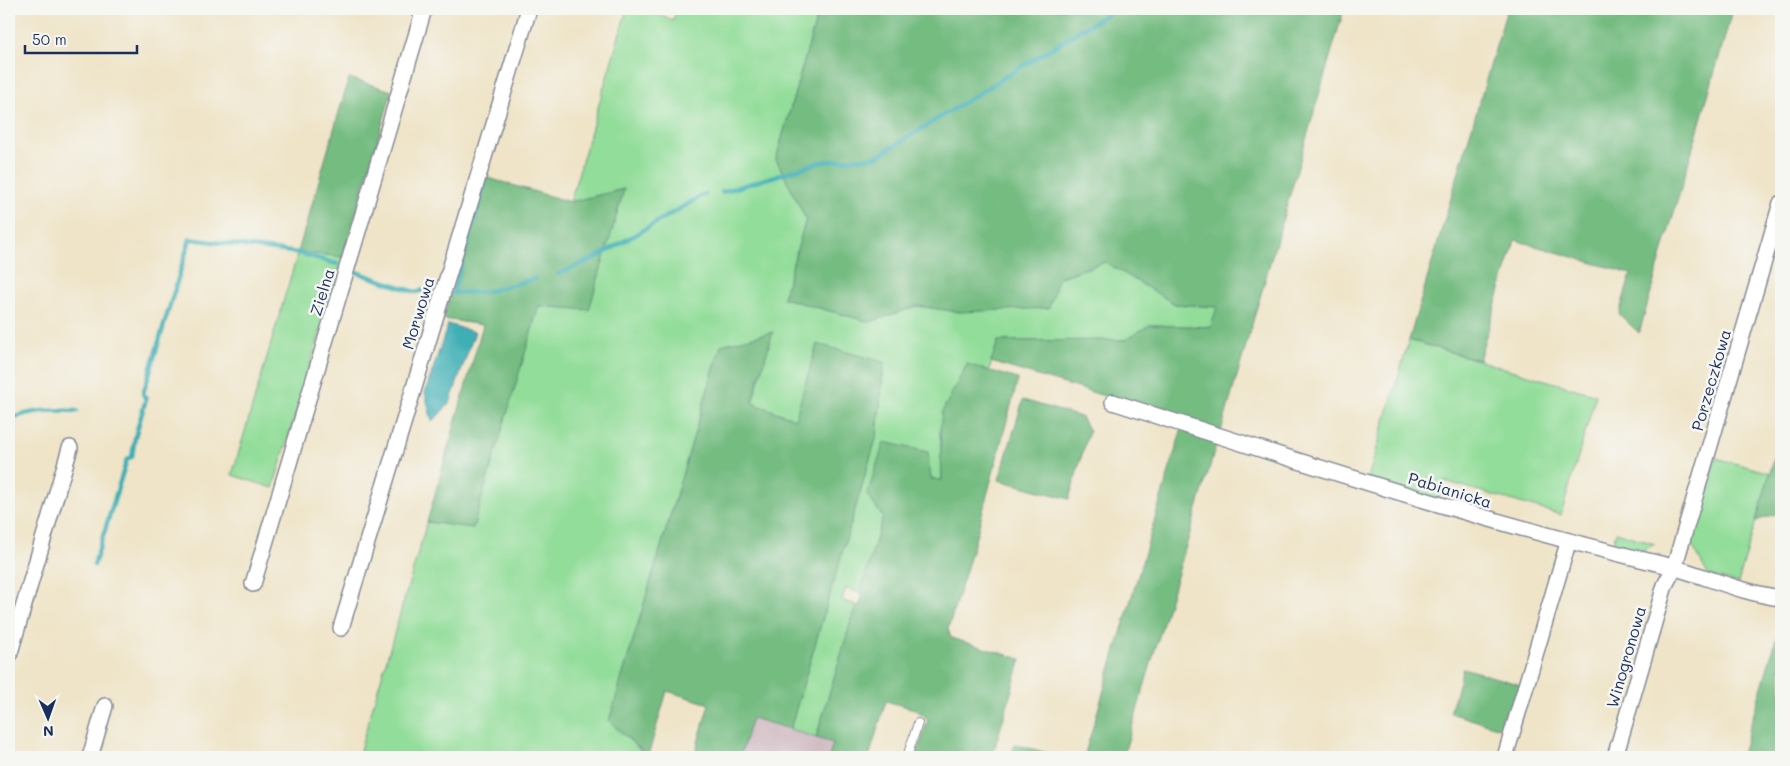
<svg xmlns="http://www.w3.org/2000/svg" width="1790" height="766" viewBox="0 0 1790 766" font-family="Mali,sans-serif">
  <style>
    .industrial { fill: #d2bdc5 }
    .green { fill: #92dd99; stroke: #56867c }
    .forest { fill: #75bc81; stroke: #487670 }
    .water { fill: #3eafb5; stroke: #2c6f8a }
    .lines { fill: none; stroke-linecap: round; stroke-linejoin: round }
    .stream { stroke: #3eafb5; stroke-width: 4.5 }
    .lane-casing { stroke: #858a93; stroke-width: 10 }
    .street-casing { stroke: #858a93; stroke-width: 18 }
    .lane { stroke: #fff; stroke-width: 8 }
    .street { stroke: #fff; stroke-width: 15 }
    .labels { text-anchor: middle; stroke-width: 5; stroke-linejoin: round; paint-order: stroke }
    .street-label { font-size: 16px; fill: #1b2f5e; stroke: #f6f6f2 }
  </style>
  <rect width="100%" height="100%" fill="#f6f6f2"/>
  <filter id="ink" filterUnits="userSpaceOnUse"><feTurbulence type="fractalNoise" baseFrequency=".02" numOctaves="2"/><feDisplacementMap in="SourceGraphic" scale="10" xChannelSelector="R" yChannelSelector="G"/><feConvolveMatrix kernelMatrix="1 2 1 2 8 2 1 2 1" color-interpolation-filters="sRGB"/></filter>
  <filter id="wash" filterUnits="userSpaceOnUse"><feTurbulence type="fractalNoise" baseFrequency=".0096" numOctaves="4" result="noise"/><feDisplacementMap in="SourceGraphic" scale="20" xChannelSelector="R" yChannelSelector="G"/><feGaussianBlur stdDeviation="1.12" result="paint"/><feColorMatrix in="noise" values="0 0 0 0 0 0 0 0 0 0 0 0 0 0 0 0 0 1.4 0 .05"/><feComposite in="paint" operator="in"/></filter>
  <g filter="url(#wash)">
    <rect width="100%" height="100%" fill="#efe4c8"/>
    <!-- industrial -->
    <polygon class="industrial" points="751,718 833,742 829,757 740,757"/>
    <!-- green -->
    <g class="green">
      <polygon points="627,9 647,9 673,21 677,9 819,9 776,159 806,219 783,298 870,322 917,306 960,312 1105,262 1175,304 1218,307 1211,327 1150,325 1125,340 998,341 989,371 967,364 940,429 942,480 931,479 883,517 860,593 846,588 842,600 859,606 855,608 816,738 790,729 877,435 884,362 795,419 752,403 721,345 609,721 647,757 358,757 427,522 473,528 539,305 589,309 624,189 570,202"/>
      <polygon points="298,252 343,257 273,488 232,475"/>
      <polygon points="1409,340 1596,395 1561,515 1445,481 1438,501 1368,478"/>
      <polygon points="1716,458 1770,473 1738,583 1708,575 1691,543"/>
      <polygon points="1616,532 1655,544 1636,554 1612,548"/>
    </g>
    <!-- forest -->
    <g class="forest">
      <polygon points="819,9 1344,9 1221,431 991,362 998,341 1125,340 1150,325 1211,327 1217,307 1175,304 1105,262 1059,277 1049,308 960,312 917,306 870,322 783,298 806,219 776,159"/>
      <polygon points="1507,9 1733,9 1639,333 1619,314 1631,274 1515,240 1479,360 1409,340"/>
      <polygon points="349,78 392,91 343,257 298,252"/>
      <polygon points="485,177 570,202 624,189 589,310 539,306 473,528 427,522 483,325 443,319"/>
      <polygon points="773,332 752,403 795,419 817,344 884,362 877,435 790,729 752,718 740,757 694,757 709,704 667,691 648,756 609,721 721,345"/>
      <polygon points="967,364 1018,379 973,548 948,629 951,638 1021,659 992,757 916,757 928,719 915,709 886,701 869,757 829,757 833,743 816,738 855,608 859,606 863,594 860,593 883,517 867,495 884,442 928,452 931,479 942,480 940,429 942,412"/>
      <polygon points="1023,400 1081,417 1089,431 1069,499 999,480"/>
      <polygon points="1182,428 1218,439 1123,757 1084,757"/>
      <polygon points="1781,434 1781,512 1756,521"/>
      <polygon points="1780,626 1781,757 1741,757"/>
      <polygon points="1463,668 1521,685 1507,730 1450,713"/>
      <polygon points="1015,744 1061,757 1011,757"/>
    </g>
    <!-- water -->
    <polygon class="water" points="448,324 475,332 450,403 432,422 425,393"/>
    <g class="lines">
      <!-- stream -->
      <g class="stream">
        <polyline points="485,184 453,293 485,292 535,279"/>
        <polyline points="722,192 822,162 876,157 1115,9"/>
        <polyline points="356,272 415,292 434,288"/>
        <polyline points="558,274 597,257 705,194"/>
        <path d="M9,420C31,409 53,410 77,411"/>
        <polyline points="94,565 127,459 132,457 135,437 146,399 143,394 190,239 299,253 337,264"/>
      </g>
    </g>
  </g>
  <g filter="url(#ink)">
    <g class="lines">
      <!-- lane casing -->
      <g class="lane-casing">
        <polyline id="lane" points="907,757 918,723"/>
      </g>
      <!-- street casing -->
      <g class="street-casing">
        <g id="street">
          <path d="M1113,402C1296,460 1478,521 1665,565C1704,575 1741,593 1781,598"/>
          <polyline points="253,584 424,9"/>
          <polyline points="341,628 529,9"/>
          <polyline points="9,656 70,448"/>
          <polyline points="90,757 105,706"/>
          <polyline points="1505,757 1568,543"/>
          <polyline points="1615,757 1665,585 1674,568 1781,203"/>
        </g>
      </g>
      <!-- lane -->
      <use href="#lane" class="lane"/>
      <!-- street -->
      <use href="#street" class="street"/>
    </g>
  </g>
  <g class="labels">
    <!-- street labels -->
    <g class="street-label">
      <text transform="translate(322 292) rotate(-73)" y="6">Zielna</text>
      <text transform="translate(418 313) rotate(-73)" y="6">Morwowa</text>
      <text transform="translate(1711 380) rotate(-74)" y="6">Porzeczkowa</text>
      <text transform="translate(1450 490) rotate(17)" y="6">Pabianicka</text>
      <text transform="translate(1626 657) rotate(-74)" y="6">Winogronowa</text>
    </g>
  </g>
  <!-- margin -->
  <rect width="1790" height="766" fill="none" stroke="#f6f6f2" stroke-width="30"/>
  <!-- north arrow -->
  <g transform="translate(48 718) rotate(178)" stroke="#f6f6f2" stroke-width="4" paint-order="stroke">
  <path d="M0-4L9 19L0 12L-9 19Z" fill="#1b2f5e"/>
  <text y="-8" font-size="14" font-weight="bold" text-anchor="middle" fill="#1b2f5e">N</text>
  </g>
  <!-- scale -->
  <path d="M25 45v8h112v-8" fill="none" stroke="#1b2f5e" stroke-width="2.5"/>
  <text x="32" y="45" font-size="15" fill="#1b2f5e" stroke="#f6f6f2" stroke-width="4" paint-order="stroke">50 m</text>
</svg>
